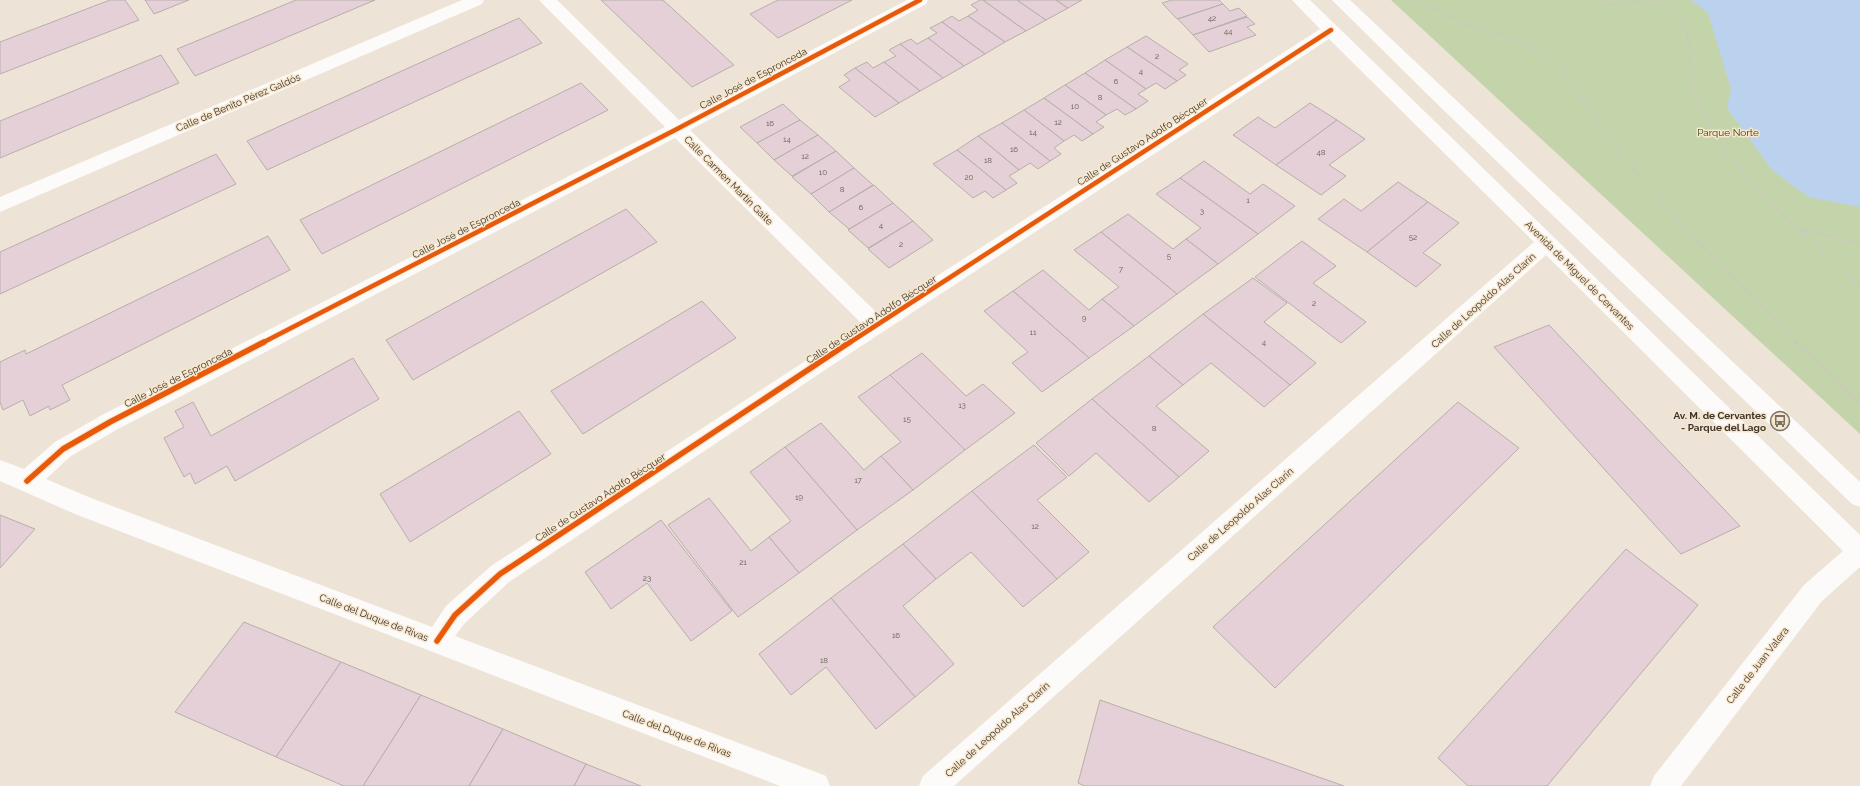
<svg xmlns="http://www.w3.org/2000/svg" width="1860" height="786" viewBox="0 0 1860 786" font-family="Raleway,sans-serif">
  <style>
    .green { fill: #c4d4aa }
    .water { fill: #bbd2ef }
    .building { fill: #e4d0d6; stroke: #b7aeac }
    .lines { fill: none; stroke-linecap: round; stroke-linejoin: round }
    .path-far1 { stroke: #cbc6c1; stroke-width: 2; stroke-dasharray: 1.5 1.5; stroke-linecap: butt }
    .path { stroke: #cbc6c1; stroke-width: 3; stroke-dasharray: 2 2; stroke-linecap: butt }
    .minor { fill: #fcfbf9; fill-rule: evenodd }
    .cycleway-far1-casing { stroke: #f7e6cd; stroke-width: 6 }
    .cycleway-casing { stroke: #f7e6cd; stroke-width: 8 }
    .cycleway-far1 { stroke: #e8590c; stroke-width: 4.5 }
    .cycleway { stroke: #e8590c; stroke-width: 5.5 }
    .labels { text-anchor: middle; stroke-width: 3; stroke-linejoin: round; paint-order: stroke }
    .number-label { font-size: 8px; fill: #655c56 }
    .street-label { font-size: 10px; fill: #3b352b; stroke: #f7e6cd }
    .park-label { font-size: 10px; fill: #2c4909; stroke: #f7e6cd }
    .poi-label { font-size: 10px; font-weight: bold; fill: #3b352b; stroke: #f7e6cd; text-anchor: end }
  </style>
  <rect width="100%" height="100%" fill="#ede4d7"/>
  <!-- green -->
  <polygon class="green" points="1391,0 1860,0 1860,434"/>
  <!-- water -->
  <polygon class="water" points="1691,0 1860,0 1860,207 1809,197 1772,170 1727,108 1731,89 1708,13"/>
  <!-- building -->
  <g class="building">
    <polygon points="110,0 125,0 139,20 0,74 0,42"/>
    <polygon points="145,0 189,0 154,14"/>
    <polygon points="296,0 375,0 195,76 177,49"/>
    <polygon points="601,0 663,0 734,65 692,87"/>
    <polygon points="778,0 852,0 778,38 750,14"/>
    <polygon points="980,0 983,0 1026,31 1005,42 968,16 978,10 971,5"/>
    <polygon points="983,0 1017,0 1046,20 1026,31"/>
    <polygon points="1017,0 1056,0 1068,8 1046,20"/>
    <polygon points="1056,0 1082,0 1068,8"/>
    <polygon points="1172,0 1219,0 1223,4 1177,19 1162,3"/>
    <polygon points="1223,4 1230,11 1239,8 1247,16 1193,35 1178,19"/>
    <polygon points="952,16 959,21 968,16 1005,42 985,54 942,22"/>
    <polygon points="1247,17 1255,24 1247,27 1256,35 1209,52 1193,35"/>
    <polygon points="519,18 542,43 267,170 247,141"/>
    <polygon points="942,22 985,54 964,66 928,38 937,33 930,28"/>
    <polygon points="1146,36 1188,64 1179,70 1186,75 1177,81 1127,47"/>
    <polygon points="928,38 964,66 943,78 900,44 911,39 917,44"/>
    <polygon points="900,44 943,78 920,91 884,62 896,56 889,50"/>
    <polygon points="1127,47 1177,81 1165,89 1156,83 1146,89 1105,60"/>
    <polygon points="161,55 179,83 0,158 0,121"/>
    <polygon points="1105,60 1146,89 1138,94 1148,101 1136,109 1085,73"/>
    <polygon points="867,62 873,68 884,62 920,91 899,103 855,68"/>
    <polygon points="855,68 899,103 875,117 839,87 850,80 844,75"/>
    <polygon points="1085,73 1136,109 1125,115 1117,109 1106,115 1065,85"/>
    <polygon points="581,83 608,110 322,254 300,220"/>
    <polygon points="1065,85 1106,115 1096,122 1104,127 1093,134 1044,98"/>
    <polygon points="1044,98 1093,134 1082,141 1074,135 1064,141 1024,110"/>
    <polygon points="1310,103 1337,120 1276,165 1233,135 1258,117 1275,128"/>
    <polygon points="783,104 800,120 757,143 740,127"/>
    <polygon points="1024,110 1064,141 1054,148 1061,154 1050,161 1002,123"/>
    <polygon points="800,120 818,135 774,160 757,143"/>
    <polygon points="1337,120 1365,139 1329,165 1346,176 1321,195 1276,165"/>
    <polygon points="1002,123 1050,161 1038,169 1030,163 1019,170 978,136"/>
    <polygon points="818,135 836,151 792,176 774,160"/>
    <polygon points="978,136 1019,170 1009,176 1017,183 1006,190 957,150"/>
    <polygon points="957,150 1006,190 993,198 985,191 973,198 933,164"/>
    <polygon points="836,151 854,168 811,194 792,177"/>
    <polygon points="216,154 236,184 0,294 0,252"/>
    <polygon points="1204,161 1250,194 1263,184 1295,206 1258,234 1180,178"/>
    <polygon points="854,168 873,185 829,212 811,194"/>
    <polygon points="1180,178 1258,234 1218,264 1186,239 1201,228 1156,194"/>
    <polygon points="1398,182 1428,202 1367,252 1318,219 1344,199 1361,211"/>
    <polygon points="874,185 893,203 849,229 829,212"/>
    <polygon points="1428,202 1459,223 1423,253 1441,265 1416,287 1367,252"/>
    <polygon points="893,203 913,221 868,248 848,230"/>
    <polygon points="626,209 657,242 413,380 386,340"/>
    <polygon points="1128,214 1173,249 1186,239 1218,264 1177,294 1101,232"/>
    <polygon points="913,221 933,240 889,268 868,249"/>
    <polygon points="1101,232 1177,294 1134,326 1102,299 1119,287 1074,250"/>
    <polygon points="268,236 290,270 62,385 70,400 50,410 49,406 30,416 23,400 3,410 0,402 0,362 25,350 26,354"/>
    <polygon points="1302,241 1336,266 1313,283 1366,322 1341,343 1255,277"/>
    <polygon points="1043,270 1089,310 1102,299 1134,326 1089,358 1013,291"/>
    <polygon points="1253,278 1287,303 1264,322 1316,363 1290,385 1203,314"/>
    <polygon points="1013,291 1089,358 1042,392 1012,363 1028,352 984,311"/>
    <polygon points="702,301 736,338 583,434 551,391"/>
    <polygon points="1203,314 1290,385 1264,407 1211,363 1183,385 1149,356"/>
    <polygon points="1549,325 1740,526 1681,554 1494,347"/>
    <polygon points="922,353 966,396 983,384 1015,413 965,450 890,375"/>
    <polygon points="1149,356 1183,385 1156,406 1209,451 1179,477 1092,399"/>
    <polygon points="353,358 379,399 235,481 227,466 195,484 190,473 184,477 164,438 184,427 175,411 193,402 211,436"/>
    <polygon points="890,375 965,450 913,490 881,456 901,442 858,397"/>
    <polygon points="1092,399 1179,477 1149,502 1096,453 1069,476 1036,443"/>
    <polygon points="1458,402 1519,448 1275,688 1213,627"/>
    <polygon points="519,411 551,454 410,542 380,494"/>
    <polygon points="821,423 864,470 881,456 913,490 857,530 785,447"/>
    <polygon points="1034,445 1067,477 1037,500 1089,552 1057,579 972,491"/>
    <polygon points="785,447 857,530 799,573 769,537 791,521 750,472"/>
    <polygon points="972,491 1057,579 1023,607 971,552 936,579 903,544"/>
    <polygon points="709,498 751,551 769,537 799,573 738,617 668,525"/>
    <polygon points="0,515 35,529 0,568"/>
    <polygon points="661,520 732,611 691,641 647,583 611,609 585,572"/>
    <polygon points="903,544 936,579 903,606 954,664 915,697 831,598"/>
    <polygon points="1626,549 1698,605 1547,786 1468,786 1438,758"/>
    <polygon points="831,598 915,697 876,729 826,667 791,695 759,654"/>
    <polygon points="244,622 341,662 276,757 175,712"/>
    <polygon points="341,662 421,695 363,786 344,786 276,757"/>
    <polygon points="421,695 503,729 469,786 363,786"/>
    <polygon points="1100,700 1344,786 1085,786 1078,783"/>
    <polygon points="503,729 586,764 574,786 469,786"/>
    <polygon points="586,764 641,786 574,786"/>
  </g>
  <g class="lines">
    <!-- path-far1 -->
    <g class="path-far1">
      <polyline points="1416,0 1461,22 1515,39 1542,54 1564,70 1608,139 1688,231 1797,343"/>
      <polyline points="1594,0 1606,4 1634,2 1659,3 1675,13 1686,28 1690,49 1690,82 1698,105 1728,155 1756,187 1797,228 1860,244"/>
      <polyline points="1798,228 1860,287"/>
    </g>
    <!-- path -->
    <polyline class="path" points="1796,342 1860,403"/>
    <!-- minor -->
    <g class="minor">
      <polygon points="462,0 484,0 482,4 0,212 0,197"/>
      <path d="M539,0H557L679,120L907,0H928L926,4L690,130L878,314L1320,29L1292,0H1310L1860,535V567L1822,601L1681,786H1650L1654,776L1804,585L1843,551L1546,255L954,786H919L923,776L1534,242L1329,39L834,364L509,582L464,624L455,636L816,772L826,776L830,786H780L75,514L0,481V460L24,469L55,442L102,415L665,127ZM675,138L862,324L491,566L446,606L432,627L91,498L46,479L71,456L118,429Z"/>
      <polygon points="1332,0 1350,0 1860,482 1860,507 1852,504 1428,95"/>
    </g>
    <!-- cycleway-far1 casing -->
    <g class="cycleway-far1-casing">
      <g id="cycleway-far1">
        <polyline points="262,343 677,129 920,0"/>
        <polyline points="849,343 1331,30"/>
      </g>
    </g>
    <!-- cycleway casing -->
    <g class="cycleway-casing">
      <g id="cycleway">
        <polyline points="27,481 63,449 110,422 264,342"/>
        <polyline points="437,641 455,615 500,574 850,342"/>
      </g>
    </g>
    <!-- cycleway-far1 -->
    <use href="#cycleway-far1" class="cycleway-far1"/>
    <!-- cycleway -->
    <use href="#cycleway" class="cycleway"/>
  </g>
  <!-- icons -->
  <defs>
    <g id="bus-ring" transform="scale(1)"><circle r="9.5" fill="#f7e6cd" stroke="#797267" stroke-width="1.5"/><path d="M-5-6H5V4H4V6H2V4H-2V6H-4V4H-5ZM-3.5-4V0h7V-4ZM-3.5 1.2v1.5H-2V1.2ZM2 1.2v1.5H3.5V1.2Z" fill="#797267"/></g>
  </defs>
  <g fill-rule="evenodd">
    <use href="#bus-ring" x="1780" y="421"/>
  </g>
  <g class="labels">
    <!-- number labels -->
    <g class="number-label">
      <text x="1212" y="21">42</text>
      <text x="1228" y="34">44</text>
      <text x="1157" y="59">2</text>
      <text x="1141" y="74">4</text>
      <text x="1116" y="84">6</text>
      <text x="1100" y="100">8</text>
      <text x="1075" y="109">10</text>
      <text x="1058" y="125">12</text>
      <text x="770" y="126">16</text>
      <text x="1033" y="135">14</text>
      <text x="787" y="142">14</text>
      <text x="1014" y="152">16</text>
      <text x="1321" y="155">48</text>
      <text x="805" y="159">12</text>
      <text x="988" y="163">18</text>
      <text x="823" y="175">10</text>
      <text x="969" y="180">20</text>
      <text x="842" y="192">8</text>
      <text x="1248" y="203">1</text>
      <text x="861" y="210">6</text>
      <text x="1202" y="214">3</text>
      <text x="881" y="228">4</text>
      <text x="1413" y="240">52</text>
      <text x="901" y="247">2</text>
      <text x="1169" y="259">5</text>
      <text x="1121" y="272">7</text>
      <text x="1314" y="306">2</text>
      <text x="1084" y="321">9</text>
      <text x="1033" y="335">11</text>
      <text x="1264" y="345">4</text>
      <text x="962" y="408">13</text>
      <text x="907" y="422">15</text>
      <text x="1154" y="431">8</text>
      <text x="858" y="483">17</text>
      <text x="799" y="500">19</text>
      <text x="1035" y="529">12</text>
      <text x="743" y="565">21</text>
      <text x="647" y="581">23</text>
      <text x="896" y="638">16</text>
      <text x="824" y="663">18</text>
    </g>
    <!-- street labels -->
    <g class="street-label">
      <text transform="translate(753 78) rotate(-28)" y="4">Calle José de Espronceda</text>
      <text transform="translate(238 102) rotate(-23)" y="4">Calle de Benito Pérez Galdós</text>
      <text transform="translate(1142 141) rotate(-33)" y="4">Calle de Gustavo Adolfo Bécquer</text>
      <text transform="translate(729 180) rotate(45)" y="4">Calle Carmen Martín Gaite</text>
      <text transform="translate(466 228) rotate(-27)" y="4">Calle José de Espronceda</text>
      <text transform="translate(1580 275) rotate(45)" y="4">Avenida de Miguel de Cervantes</text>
      <text transform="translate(1483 300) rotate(-42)" y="4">Calle de Leopoldo Alas Clarín</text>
      <text transform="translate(871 319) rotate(-33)" y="4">Calle de Gustavo Adolfo Bécquer</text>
      <text transform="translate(178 377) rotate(-27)" y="4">Calle José de Espronceda</text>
      <text transform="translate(600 497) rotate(-33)" y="4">Calle de Gustavo Adolfo Bécquer</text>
      <text transform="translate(1240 514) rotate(-41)" y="4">Calle de Leopoldo Alas Clarín</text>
      <text transform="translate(374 617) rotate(21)" y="4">Calle del Duque de Rivas</text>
      <text transform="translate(1757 665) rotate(-52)" y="4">Calle de Juan Valera</text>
      <text transform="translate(997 729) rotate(-42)" y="4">Calle de Leopoldo Alas Clarín</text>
      <text transform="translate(677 733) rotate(21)" y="4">Calle del Duque de Rivas</text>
    </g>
    <!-- park labels -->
    <g class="park-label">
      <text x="1728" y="136">Parque Norte</text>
    </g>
    <!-- poi labels -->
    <g class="poi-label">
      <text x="1766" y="419">Av. M. de Cervantes<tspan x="1766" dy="12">- Parque del Lago</tspan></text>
    </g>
  </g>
</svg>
